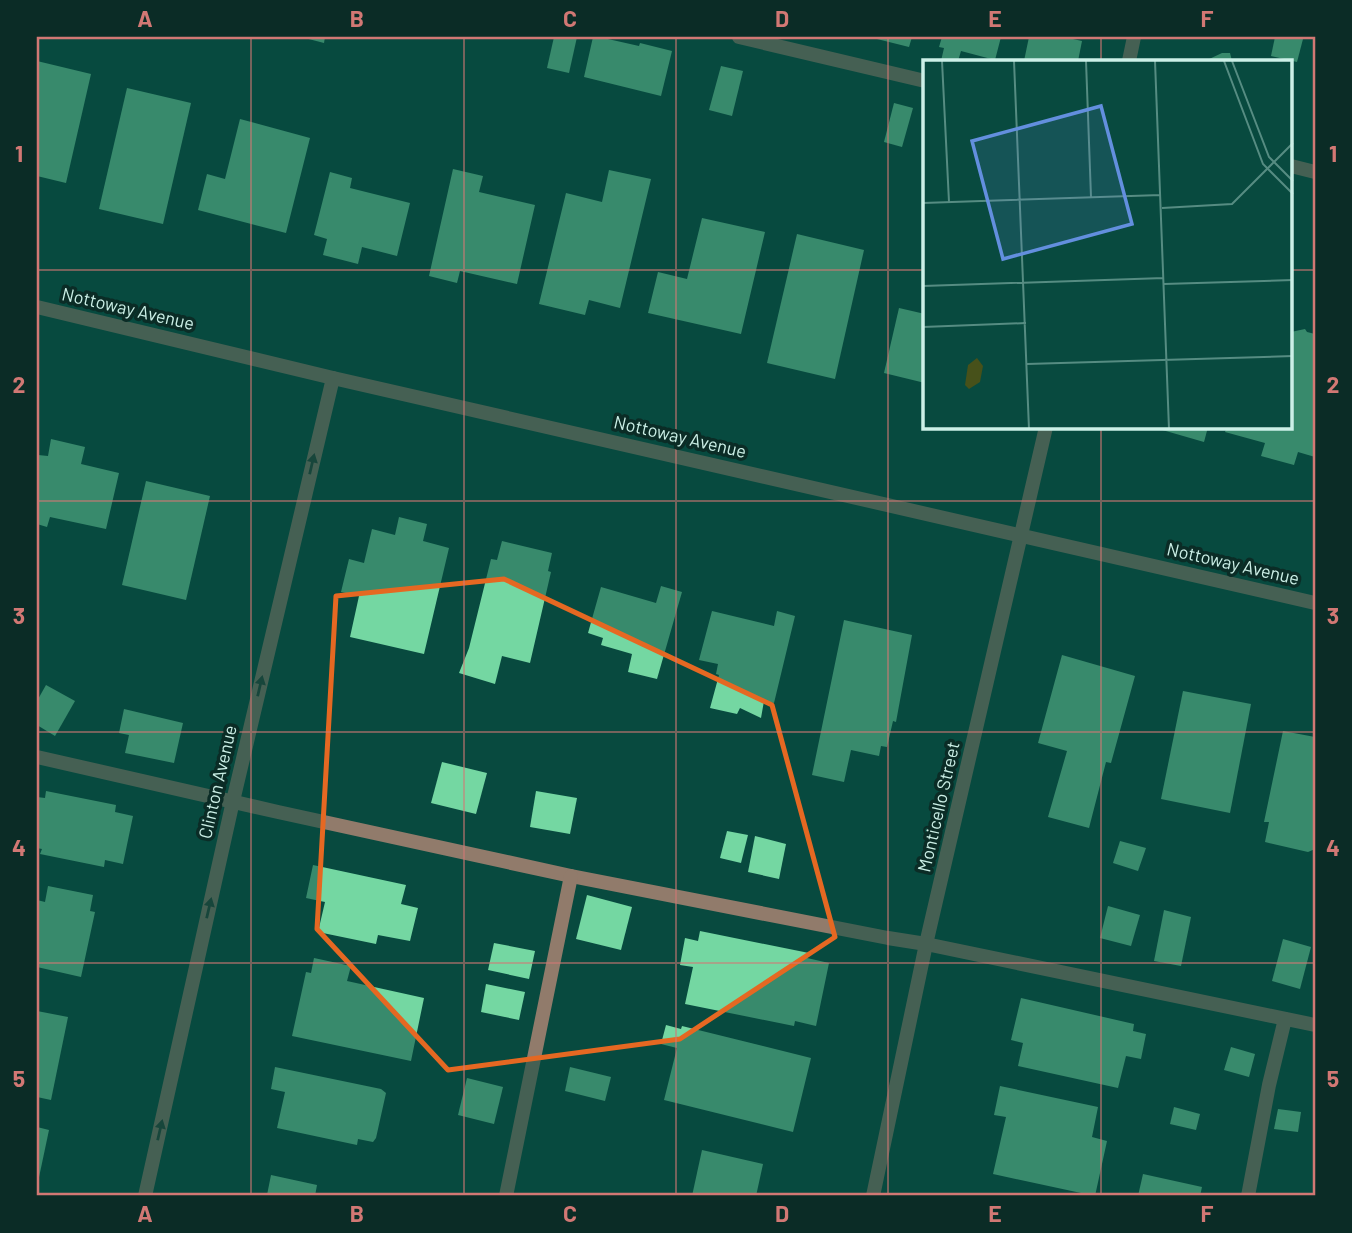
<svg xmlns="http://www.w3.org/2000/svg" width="1352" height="1233" viewBox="0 0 1352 1233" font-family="Barlow,sans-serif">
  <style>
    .building { fill: #74d7a2 }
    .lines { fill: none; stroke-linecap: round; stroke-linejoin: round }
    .lane { stroke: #917b6b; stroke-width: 14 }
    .street { stroke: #917b6b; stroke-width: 14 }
    .oneway { fill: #2c4037 }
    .marked { fill: none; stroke: #e56822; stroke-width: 5; stroke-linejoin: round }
    .grid { fill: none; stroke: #d27874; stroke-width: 2; stroke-opacity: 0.55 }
    .labels { text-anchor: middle; stroke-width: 7; stroke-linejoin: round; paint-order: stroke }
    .street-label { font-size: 18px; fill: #ccf0e7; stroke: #0b2c26 }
    .inset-road { fill: none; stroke: #568c82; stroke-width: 2 }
    .view { fill: #638fde; fill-opacity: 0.15; stroke: #638fde; stroke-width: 3.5 }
    .inset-edge { fill: none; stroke: #ccf0e7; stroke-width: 3.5 }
    .neatline { fill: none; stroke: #d27874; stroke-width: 2.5 }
    .grid-label { font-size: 23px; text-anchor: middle; font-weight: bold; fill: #d27874 }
  </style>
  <rect width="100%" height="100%" fill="#084a3f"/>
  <!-- building -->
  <g class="building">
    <polygon points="301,37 325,37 324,43"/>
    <polygon points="554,37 577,37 569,73 547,68"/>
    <polygon points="593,37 599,37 639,46 640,43 672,51 661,96 584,77"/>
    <polygon points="869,37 912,37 909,47"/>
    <polygon points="942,37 1001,37 995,60 961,51 958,61 941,61 944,48 939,47"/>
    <polygon points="1029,37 1064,37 1082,41 1078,61 1024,61"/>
    <polygon points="1275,37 1292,37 1303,39 1297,62 1271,56"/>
    <polygon points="1222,53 1230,53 1232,61 1205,61"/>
    <polygon points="37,61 91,74 66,183 37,176"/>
    <polygon points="721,66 743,71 732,116 709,110"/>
    <polygon points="127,88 191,103 163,224 99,209"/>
    <polygon points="894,103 913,108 902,147 884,142"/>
    <polygon points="240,119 310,138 286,233 198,210 207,174 225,179"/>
    <polygon points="453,169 483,176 479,192 535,205 517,284 460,271 457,283 429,276"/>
    <polygon points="609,170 651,179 620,308 589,300 585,315 539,304 566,193 602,202"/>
    <polygon points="330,172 352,178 350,188 410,203 397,256 362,247 358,264 323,255 327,239 314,235"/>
    <polygon points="702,218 765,232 741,334 648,313 658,272 687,279"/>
    <polygon points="797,234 864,250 835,379 767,363"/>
    <polygon points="899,308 925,314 925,383 884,373"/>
    <polygon points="1305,329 1307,332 1315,334 1315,457 1298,452 1294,465 1261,456 1265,443 1225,432 1227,427 1291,427 1291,332"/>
    <polygon points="1152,427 1208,427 1204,442"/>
    <polygon points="51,439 85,447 81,464 119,473 106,529 50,517 47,527 37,524 37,459 38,455 48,456"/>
    <polygon points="146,481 210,496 186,600 122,585"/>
    <polygon points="399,517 427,524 423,541 449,548 424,654 350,637 359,596 341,592 349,559 364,563 372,529 395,535"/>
    <polygon points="502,541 552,553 548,571 551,572 530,663 502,656 495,684 459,673 469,648 491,559 497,560"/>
    <polygon points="661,586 682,592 657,679 628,672 632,654 601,645 603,638 588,633 601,587 656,603"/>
    <polygon points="712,611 774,626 777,611 795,616 774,703 764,701 761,718 740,708 737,714 710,708 719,675 716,674 718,664 699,660"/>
    <polygon points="844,620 912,635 896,722 893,721 887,747 881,746 879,756 851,750 844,782 812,775"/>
    <polygon points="1062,655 1135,676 1111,763 1106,762 1089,828 1048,817 1067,751 1038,743"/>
    <polygon points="46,685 75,701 55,736 37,725 37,701"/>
    <polygon points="1183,691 1251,704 1230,813 1161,799"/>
    <polygon points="124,709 183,723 174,763 125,753 129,735 119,733"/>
    <polygon points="1283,731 1315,737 1315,849 1308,852 1265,842 1269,822 1264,822"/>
    <polygon points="442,762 487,773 476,814 431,803"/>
    <polygon points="46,791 116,805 115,812 133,816 123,864 105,860 104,867 40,854 42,849 37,848 37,797 45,798"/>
    <polygon points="536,791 577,798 570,834 530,827"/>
    <polygon points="727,831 748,835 741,863 720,858"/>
    <polygon points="755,836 786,844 779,879 748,872"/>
    <polygon points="1120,841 1146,848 1138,871 1113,863"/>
    <polygon points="313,865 406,885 401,904 418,908 410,941 378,935 376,944 318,932 325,902 306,898"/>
    <polygon points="48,886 93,895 90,911 95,912 81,977 37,967 37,900 45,902"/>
    <polygon points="587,895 632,907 621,950 576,939"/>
    <polygon points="1108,906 1140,915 1131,946 1100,938"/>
    <polygon points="1164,910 1191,917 1181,966 1154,961"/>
    <polygon points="700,931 809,953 807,958 829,963 816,1026 795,1021 794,1026 685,1004 693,967 680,965 685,938 698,941"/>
    <polygon points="1283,939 1311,947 1300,989 1272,981"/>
    <polygon points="494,943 535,951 529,979 488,970"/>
    <polygon points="314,958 351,966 347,981 424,998 411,1061 292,1036 306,972 311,973"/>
    <polygon points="486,984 525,992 519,1020 481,1012"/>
    <polygon points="1021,998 1134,1024 1133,1031 1146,1034 1141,1059 1126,1056 1118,1088 1018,1066 1023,1043 1011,1040"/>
    <polygon points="37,1011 68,1017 51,1100 37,1097"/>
    <polygon points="666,1025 681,1029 682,1026 811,1058 793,1132 664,1100 677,1048 661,1044"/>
    <polygon points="1231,1047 1255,1054 1249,1077 1224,1070"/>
    <polygon points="275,1067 381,1089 386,1093 376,1138 373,1142 358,1139 357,1145 277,1128 285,1092 271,1089"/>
    <polygon points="570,1067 611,1077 605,1101 565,1091"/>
    <polygon points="467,1078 503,1087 494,1124 458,1115"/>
    <polygon points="1000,1086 1098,1107 1092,1137 1107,1141 1095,1196 993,1174 1006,1117 994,1115"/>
    <polygon points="1174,1107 1200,1114 1196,1130 1170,1124"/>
    <polygon points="1278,1109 1301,1112 1298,1132 1274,1129"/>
    <polygon points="37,1127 49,1130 38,1182 37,1182"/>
    <polygon points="702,1150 763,1164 756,1196 692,1196"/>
    <polygon points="1143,1174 1202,1187 1200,1196 1138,1196"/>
    <polygon points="271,1175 317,1185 315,1196 260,1196 261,1193 267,1195"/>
  </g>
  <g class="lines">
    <!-- lane -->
    <g class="lane">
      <polyline points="739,37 925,81"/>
      <polyline points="1291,166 1315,172"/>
      <polyline points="37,757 278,812 571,876 888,938 926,944 1315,1025"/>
      <polyline points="506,1196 571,876"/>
      <polyline points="1248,1196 1269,1085 1285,1019"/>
    </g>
    <!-- street -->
    <g class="street">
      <polyline points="1129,61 1134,37"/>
      <polyline points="37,307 333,378 1315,603"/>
      <polyline points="145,1196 233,801 333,378"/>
      <polyline points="873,1196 926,944 1046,427"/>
    </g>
  </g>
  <!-- one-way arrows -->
  <defs><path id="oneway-solid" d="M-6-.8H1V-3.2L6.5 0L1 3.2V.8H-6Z" transform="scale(1.75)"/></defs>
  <g class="oneway">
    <use href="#oneway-solid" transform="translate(312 464) rotate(-77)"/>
    <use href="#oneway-solid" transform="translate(260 686) rotate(-77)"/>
    <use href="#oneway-solid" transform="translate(209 908) rotate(-77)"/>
    <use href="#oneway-solid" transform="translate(160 1130) rotate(-77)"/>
  </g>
  <!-- marked area -->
  <path d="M0 0H1352V1233H0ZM504,579L772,705L835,937L680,1039L448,1070L317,929L336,596Z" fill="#084a3f" fill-opacity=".55" fill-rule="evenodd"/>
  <path class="marked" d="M504,579L772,705L835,937L680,1039L448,1070L317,929L336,596Z"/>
  <!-- grid -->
  <path class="grid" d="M251,37V1196M464,37V1196M676,37V1196M888,37V1196M1101,37V61M37,270H925M1291,270H1315M1101,427V1196M37,501H1315M37,732H1315M37,963H1315"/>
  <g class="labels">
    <!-- street labels -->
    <g class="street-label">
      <text transform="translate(128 309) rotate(13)" y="6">Nottoway Avenue</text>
      <text transform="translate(680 437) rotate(13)" y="6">Nottoway Avenue</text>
      <text transform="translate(1233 564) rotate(13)" y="6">Nottoway Avenue</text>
      <text transform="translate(218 782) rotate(-77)" y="6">Clinton Avenue</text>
      <text transform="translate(939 807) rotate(-77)" y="6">Monticello Street</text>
    </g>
  </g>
  <!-- overview -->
  <g transform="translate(923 60)">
    <rect width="369" height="369" fill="#084a3f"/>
    <path d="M54,298L60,306L57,322L46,329L42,325L45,305Z" fill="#47511a"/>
    <path class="inset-road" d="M19,1L26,142M91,1L106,369M163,1L168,137M232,1L246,369M301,1L340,104L370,134M309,1L346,97L370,121M0,143L238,135M239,148L309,144L370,83M241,224L370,220M0,226L241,218M0,267L103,263M104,304L370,296"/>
    <path class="view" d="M178,46L209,164L80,199L49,81Z"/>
    <rect width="369" height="369" class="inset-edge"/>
  </g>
  <!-- border -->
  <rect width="1352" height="1233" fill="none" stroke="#0b2c26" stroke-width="77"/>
  <rect x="38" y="38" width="1276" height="1156" class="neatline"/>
  <g class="grid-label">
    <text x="145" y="27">A</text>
    <text x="357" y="27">B</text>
    <text x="570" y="27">C</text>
    <text x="782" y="27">D</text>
    <text x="995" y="27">E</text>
    <text x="1207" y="27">F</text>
    <text x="19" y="162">1</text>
    <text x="1333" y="162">1</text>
    <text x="19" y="393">2</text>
    <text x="1333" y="393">2</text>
    <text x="19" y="624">3</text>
    <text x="1333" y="624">3</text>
    <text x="19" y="856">4</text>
    <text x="1333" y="856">4</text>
    <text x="19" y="1087">5</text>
    <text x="1333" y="1087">5</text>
    <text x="145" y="1222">A</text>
    <text x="357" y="1222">B</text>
    <text x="570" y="1222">C</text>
    <text x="782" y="1222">D</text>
    <text x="995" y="1222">E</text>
    <text x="1207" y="1222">F</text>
  </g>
</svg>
